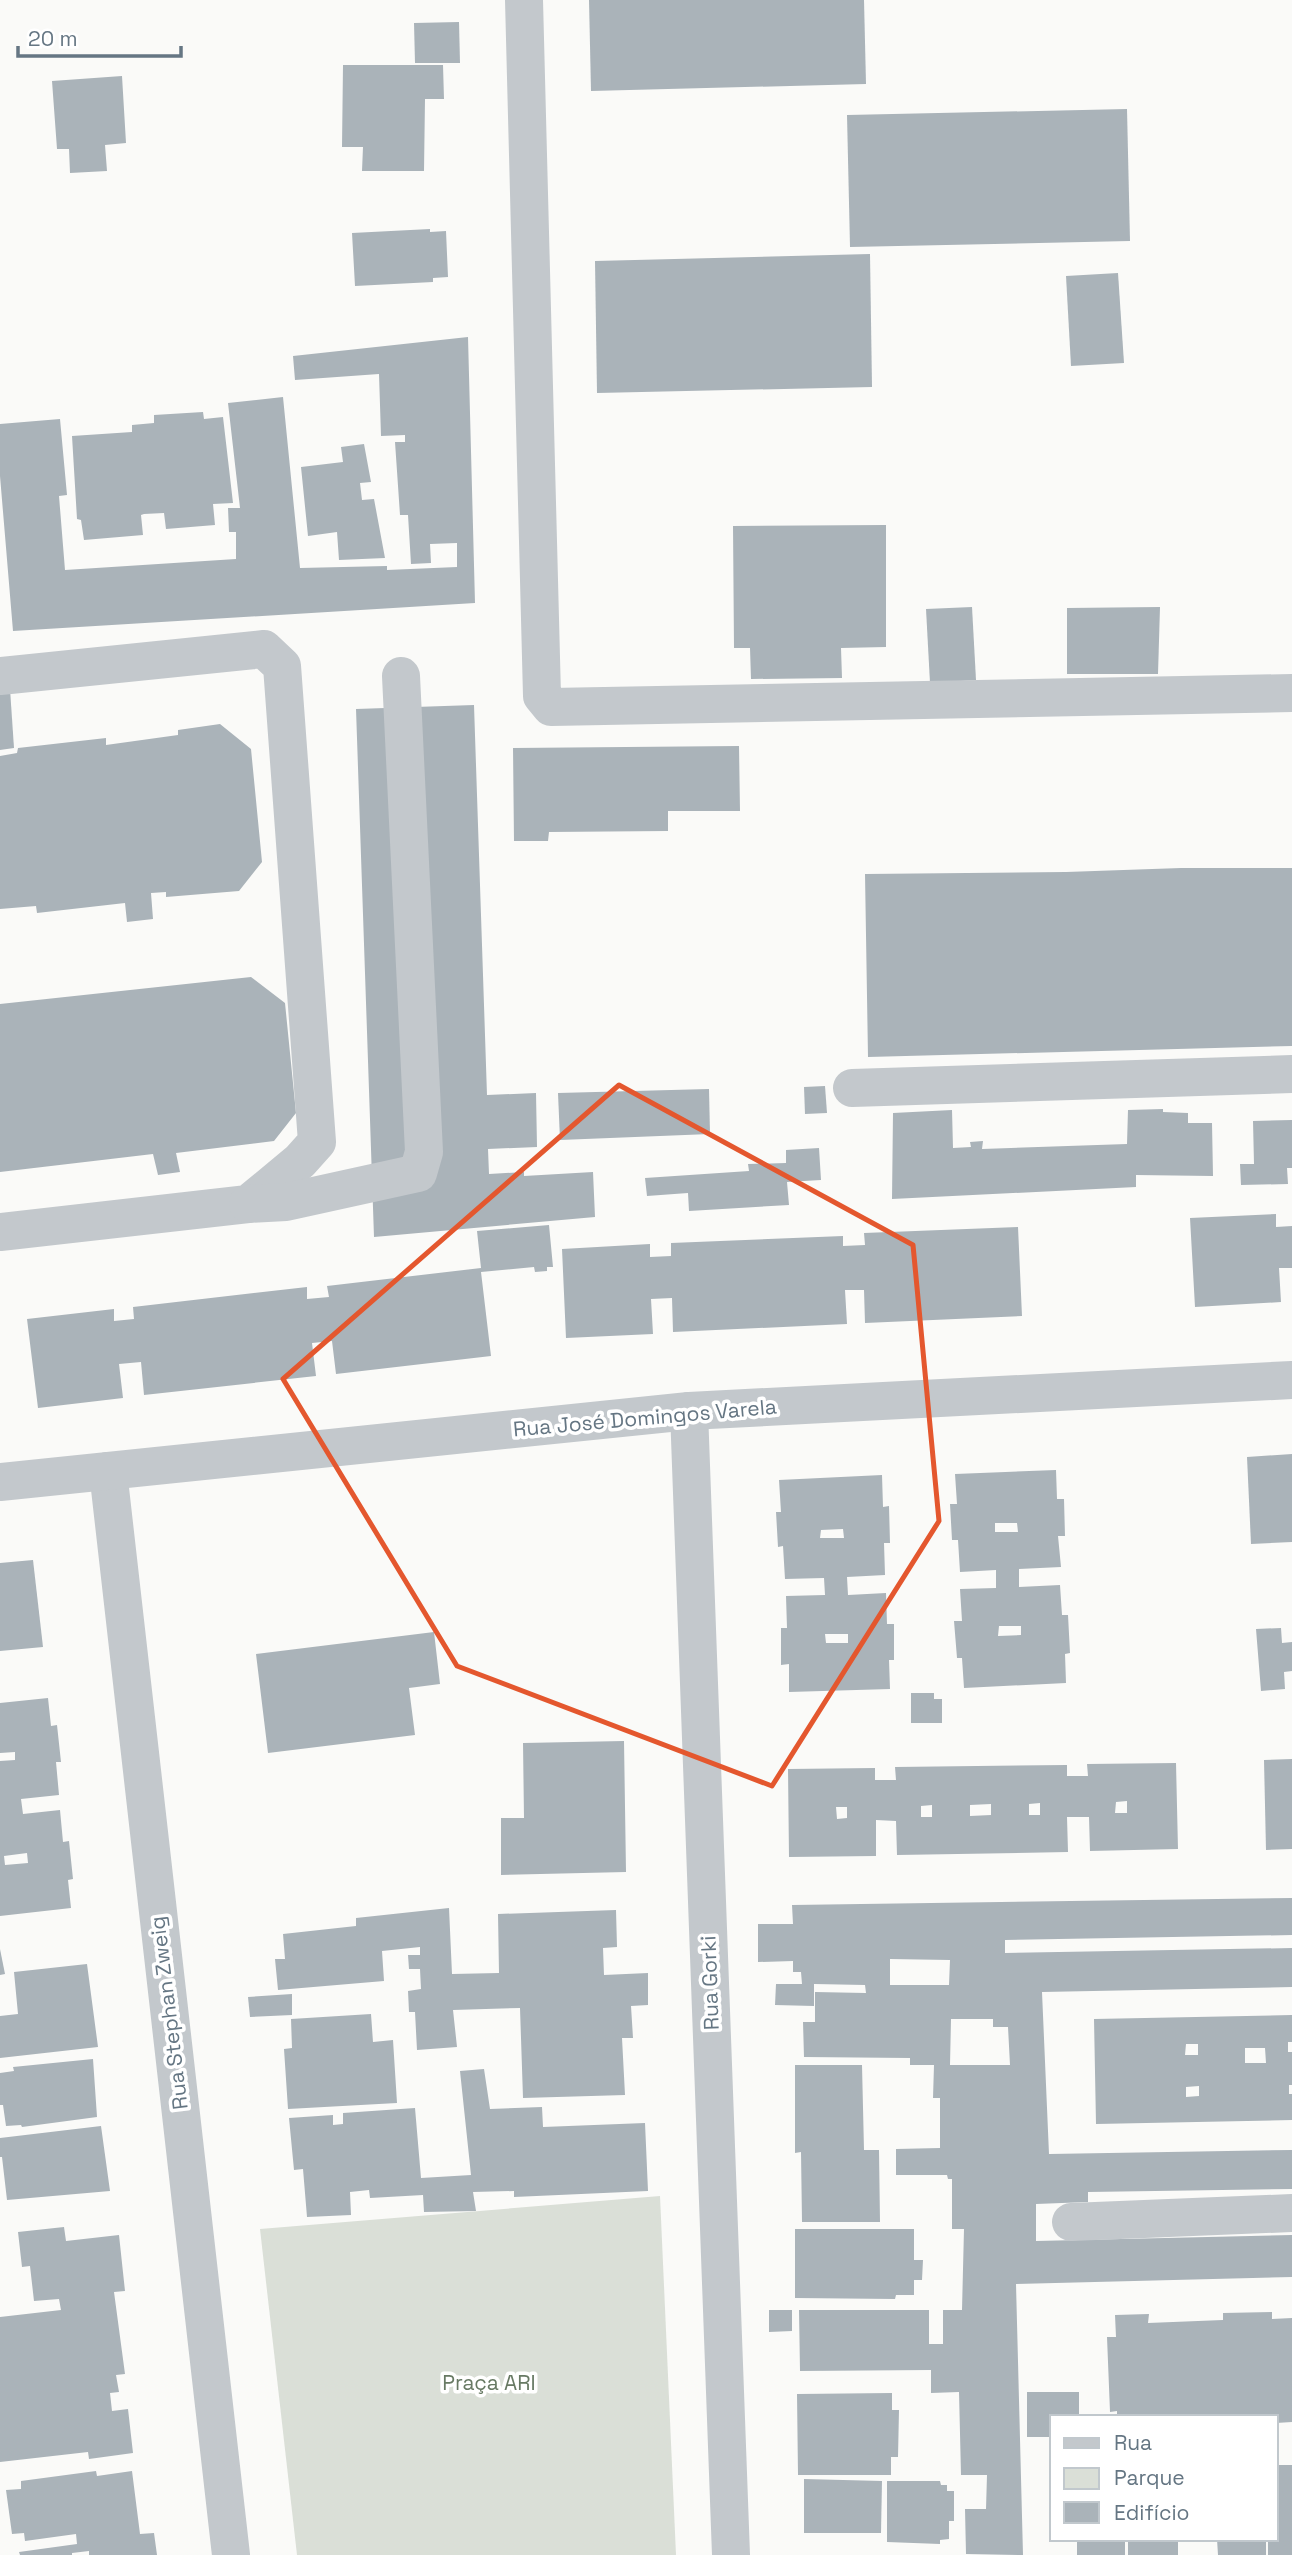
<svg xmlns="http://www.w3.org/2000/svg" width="1292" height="2555" viewBox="0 0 1292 2555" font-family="'Space Grotesk',sans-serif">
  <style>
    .green { fill: #dadfd7 }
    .building { fill: #aab3b9; fill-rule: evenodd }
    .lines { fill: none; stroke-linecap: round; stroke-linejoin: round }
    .minor { stroke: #c3c8cc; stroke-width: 38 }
    .marked { fill: none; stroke: #e4572e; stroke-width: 5; stroke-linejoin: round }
    .labels { text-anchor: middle; stroke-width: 7; stroke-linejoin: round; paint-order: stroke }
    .street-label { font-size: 21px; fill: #657683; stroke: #fff }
    .park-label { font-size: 21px; fill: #687a64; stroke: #fff }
  </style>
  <rect width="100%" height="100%" fill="#fafaf8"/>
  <!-- green -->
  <polygon class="green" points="660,2196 676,2555 297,2555 260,2229"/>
  <!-- building -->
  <g class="building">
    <polygon points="589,0 864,0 866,84 591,91"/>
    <polygon points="459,22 460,63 415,63 414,23"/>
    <polygon points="343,65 443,65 444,99 425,99 424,171 362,171 363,147 342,147"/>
    <polygon points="122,76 126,143 105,145 107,171 70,173 69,149 57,149 52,81"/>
    <polygon points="1127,109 1130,241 850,247 847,115"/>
    <polygon points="430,229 430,232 446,231 448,277 433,278 433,282 355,286 352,233"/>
    <polygon points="870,254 872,387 597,393 595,261"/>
    <polygon points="1118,273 1124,363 1071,366 1066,276"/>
    <polygon points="468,337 475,603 13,631 0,476 0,424 60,419 67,495 59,496 65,570 236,559 236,532 229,532 228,508 240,508 228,403 283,397 300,568 387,566 387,570 457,567 457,543 430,544 431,563 411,564 408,515 400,515 395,442 405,442 405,435 381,436 379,374 295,380 293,356"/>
    <polygon points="203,412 204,419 223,417 233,503 213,504 215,525 166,529 164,513 144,514 141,515 143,535 84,540 81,520 77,519 72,436 132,432 132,425 154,423 154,415"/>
    <polygon points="364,444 371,482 360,483 362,500 374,499 385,558 339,560 337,532 308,536 301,467 343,462 341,447"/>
    <polygon points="886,525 886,647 841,648 842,678 751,679 750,648 734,648 733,526"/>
    <polygon points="972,607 976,680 930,683 926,609"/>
    <polygon points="1160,607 1158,674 1067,674 1067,608"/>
    <polygon points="10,689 14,748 0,750 0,690"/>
    <polygon points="474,705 487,1095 536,1093 537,1147 488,1149 489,1174 524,1172 524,1176 593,1172 595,1217 374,1237 356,709"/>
    <polygon points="220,724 251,749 262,862 239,891 166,897 166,892 151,893 153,919 127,922 125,903 37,913 36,906 0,909 0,756 17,753 18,748 106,738 106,745 178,735 178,730"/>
    <polygon points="739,746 740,811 668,811 668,831 549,832 548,841 514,841 513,748"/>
    <polygon points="1181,868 1292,868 1292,1046 868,1057 865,874 1066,872"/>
    <polygon points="251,977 285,1003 296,1113 274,1141 176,1153 180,1172 158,1175 153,1154 0,1172 0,1004"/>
    <polygon points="825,1086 827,1113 805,1114 804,1087"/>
    <polygon points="709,1089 710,1134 560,1140 558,1093"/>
    <polygon points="1163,1109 1163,1112 1188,1113 1188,1123 1212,1123 1213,1176 1136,1175 1136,1187 892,1199 893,1113 952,1110 953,1148 971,1147 970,1142 983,1141 982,1149 1127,1144 1128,1110"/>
    <polygon points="1292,1120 1292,1168 1287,1168 1288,1184 1241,1185 1240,1164 1254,1164 1253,1121"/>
    <polygon points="819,1148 821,1180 787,1182 789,1205 689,1211 688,1193 647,1196 645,1178 749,1171 748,1164 786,1163 786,1150"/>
    <polygon points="1276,1214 1276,1227 1292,1226 1292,1268 1279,1268 1281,1302 1195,1307 1190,1218"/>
    <polygon points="549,1225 553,1267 547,1267 547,1271 535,1272 534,1267 481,1272 491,1356 336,1374 332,1341 312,1343 316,1376 144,1395 141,1362 119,1364 123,1398 38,1408 27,1319 114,1309 114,1321 134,1319 133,1307 307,1287 307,1299 329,1297 327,1286 481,1268 477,1231"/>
    <polygon points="1018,1227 1022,1316 865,1323 864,1290 845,1290 847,1324 673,1332 672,1298 651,1299 653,1334 566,1338 562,1249 650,1244 650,1257 671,1256 671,1243 843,1236 843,1246 865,1245 864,1233"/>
    <polygon points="1292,1454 1292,1542 1251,1544 1247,1457"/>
    <path d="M1056,1470L1057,1499H1064L1065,1536H1058L1061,1567L1019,1569V1587L1060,1585L1062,1615H1068L1070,1653L1065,1654L1066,1683L964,1688L962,1658H957L954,1621H962L960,1589L996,1588V1570L960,1572L958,1540H952L950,1504H957L955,1474ZM995,1523H1017L1018,1532H995ZM999,1626H1021V1635L998,1636Z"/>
    <path d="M882,1475L883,1507L889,1506L890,1543H884L885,1575L847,1577L848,1595L886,1593L887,1624H894V1660H889L890,1689L789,1692V1664L781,1665V1628H787L786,1596L825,1595L824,1578L785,1579L783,1546L778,1547L776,1512H781L779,1480ZM843,1529L844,1538H820L821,1530ZM825,1634H848V1643H826Z"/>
    <polygon points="33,1560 43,1647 0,1651 0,1563"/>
    <polygon points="1281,1628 1282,1643 1292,1642 1292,1671 1284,1672 1285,1689 1261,1691 1256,1629"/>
    <polygon points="434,1632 440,1684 409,1688 415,1735 268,1753 256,1654"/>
    <polygon points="911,1693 934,1693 934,1699 942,1699 942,1723 911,1723"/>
    <path d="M48,1698L51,1726L57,1725L61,1762H56L59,1795L21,1799L23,1814L60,1810L63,1842L69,1841L73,1879L68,1880L71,1908L0,1916V1761L15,1760V1752L0,1753V1703ZM27,1853L28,1863L5,1865L4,1856Z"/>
    <polygon points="624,1741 626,1872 501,1875 501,1818 524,1818 523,1743"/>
    <polygon points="1292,1759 1292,1849 1266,1850 1264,1760"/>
    <path d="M1176,1763L1178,1849L1090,1851L1089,1817H1067L1068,1852L897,1855L896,1821L876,1820V1856L789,1857L788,1769L875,1768V1780H896L895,1767L1067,1765V1776H1088L1087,1764ZM1127,1801V1813H1115L1116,1802ZM1040,1803V1815H1029V1804ZM991,1804V1815L970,1816V1805ZM932,1805V1817H921V1806ZM836,1807H847V1818L837,1819Z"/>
    <path d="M1292,1898V1935L1005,1940V1953L1292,1948V1987L1042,1992L1049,2154L1292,2150V2189L1088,2192V2202L1036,2204V2241L1292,2235V2277L1016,2284L1023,2555L966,2554L965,2509H986L987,2475H961L959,2392L931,2393V2370L800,2371L799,2310H929V2344H943V2310H962L964,2229H952V2179H948L947,2175H896V2149L940,2148V2098H933L934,2065H910V2058L804,2057L803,2022H815V1992L866,1993L865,1985L814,1984V2006L775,2005L776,1984H802L801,1972H793V1961L758,1962V1924H793L792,1905ZM890,1959L950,1960L949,1985H890ZM951,2019H993V2027H1008L1010,2065H950Z"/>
    <polygon points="449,1908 452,1974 499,1973 498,1914 616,1910 617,1947 603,1948 604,1975 648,1973 648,2005 631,2006 633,2038 622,2038 625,2095 523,2098 520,2008 453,2010 457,2047 417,2050 415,2012 409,2012 408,1991 421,1989 420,1969 409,1969 408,1955 420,1955 420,1947 382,1951 384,1981 278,1990 275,1959 285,1959 283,1934 356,1926 356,1918"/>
    <polygon points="0,1949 5,1974 0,1975"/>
    <polygon points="87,1964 98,2047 0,2058 0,2016 18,2014 14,1972"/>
    <polygon points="292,1994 292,2015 250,2017 248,1997"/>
    <polygon points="371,2014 373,2042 393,2040 397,2103 288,2109 284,2049 292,2048 291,2019"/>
    <path d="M1292,2015V2042H1288V2052H1292V2085H1289V2094H1292V2120L1096,2124L1094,2019ZM1186,2044H1198V2055H1185ZM1245,2048H1265L1266,2063H1245ZM1199,2086V2096L1186,2097V2087Z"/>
    <polygon points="93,2059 97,2117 22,2127 21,2125 6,2126 3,2105 0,2105 0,2073 14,2071 13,2067"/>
    <polygon points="795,2065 862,2065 864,2150 879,2150 880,2222 802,2222 801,2152 795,2153"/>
    <polygon points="484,2069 490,2109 542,2107 543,2127 645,2123 648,2191 514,2197 514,2191 473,2192 476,2211 424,2212 423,2195 370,2198 369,2190 350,2192 351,2215 307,2217 303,2169 294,2170 289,2118 333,2115 333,2125 343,2124 343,2113 415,2108 421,2178 471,2175 460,2071"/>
    <polygon points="101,2126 110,2191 7,2200 2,2157 0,2157 0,2138"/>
    <polygon points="64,2227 66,2241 119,2235 125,2291 114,2292 125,2374 116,2375 119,2392 110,2393 112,2411 128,2409 133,2453 89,2459 88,2452 0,2462 0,2317 61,2310 59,2299 34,2301 30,2266 22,2267 18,2232"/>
    <polygon points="795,2229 914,2229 914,2260 923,2260 922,2280 914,2280 914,2295 896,2295 895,2299 795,2298"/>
    <polygon points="769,2310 792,2310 792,2331 769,2332"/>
    <polygon points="1272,2312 1272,2319 1292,2318 1292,2422 1276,2423 1276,2417 1117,2417 1117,2411 1110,2412 1107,2337 1116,2337 1115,2315 1149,2314 1148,2323 1223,2320 1223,2313"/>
    <polygon points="1027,2392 1079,2392 1079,2417 1052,2417 1052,2437 1027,2437"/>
    <polygon points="892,2393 892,2410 899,2410 898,2457 891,2457 891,2475 798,2475 797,2394"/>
    <polygon points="1276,2465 1292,2465 1292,2555 1268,2555 1268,2539 1276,2539"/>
    <polygon points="96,2471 97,2476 132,2471 140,2534 154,2533 157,2555 89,2555 89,2551 72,2553 72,2555 20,2555 19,2552 77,2544 76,2534 25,2541 24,2533 12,2534 6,2490 21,2489 21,2481"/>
    <polygon points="804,2479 882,2481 881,2533 804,2533"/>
    <polygon points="887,2481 940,2481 941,2485 947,2485 947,2491 954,2491 954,2521 949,2521 949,2539 940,2540 940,2544 887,2542"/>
    <rect x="1077" y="2539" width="48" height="16"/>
    <rect x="1128" y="2539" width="50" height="16"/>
    <polygon points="1217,2539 1266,2539 1266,2555 1218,2555"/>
  </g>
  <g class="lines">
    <!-- minor -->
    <g class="minor">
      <polyline points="524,0 542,696 551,707 1292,693"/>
      <polyline points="0,676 264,649 282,666 317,1142 300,1161 248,1204 0,1232"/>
      <polyline points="852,1088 1292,1074"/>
      <polyline points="248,1204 286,1202 418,1173 424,1152 401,676"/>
      <polyline points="689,1411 731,2555"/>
      <polyline points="108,1471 231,2555"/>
      <polyline points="0,1482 689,1411 1292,1380"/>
      <polyline points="1071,2222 1292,2213"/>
    </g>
  </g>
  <!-- marked area -->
  <path class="marked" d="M619,1085L913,1245L939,1521L772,1786L457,1666L283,1379Z"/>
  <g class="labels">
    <!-- street labels -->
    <g class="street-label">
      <text transform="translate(645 1418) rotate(-5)" y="7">Rua José Domingos Varela</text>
      <text transform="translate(710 1983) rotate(-92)" y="7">Rua Gorki</text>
      <text transform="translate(169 2013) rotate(-97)" y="7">Rua Stephan Zweig</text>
    </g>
    <!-- park labels -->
    <g class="park-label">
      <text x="489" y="2390">Praça ARI</text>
    </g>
  </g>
  <!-- legend -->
  <rect x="1050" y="2415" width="228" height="126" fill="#ffffff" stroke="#c1c8cd" stroke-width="2"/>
  <rect x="1064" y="2438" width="35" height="10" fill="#c3c8cc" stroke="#c1c8cd" stroke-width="2"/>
  <text x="1114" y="2450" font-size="21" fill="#657683">Rua</text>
  <rect x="1064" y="2468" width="35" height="21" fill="#dadfd7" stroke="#c1c8cd" stroke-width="2"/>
  <text x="1114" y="2485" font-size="21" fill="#657683">Parque</text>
  <rect x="1064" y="2502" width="35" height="21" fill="#aab3b9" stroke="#c1c8cd" stroke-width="2"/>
  <text x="1114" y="2520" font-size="21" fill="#657683">Edifício</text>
  <!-- scale -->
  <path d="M18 46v10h163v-10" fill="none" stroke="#657683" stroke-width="3.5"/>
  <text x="28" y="46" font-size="21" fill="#657683" stroke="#ffffff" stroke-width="5" paint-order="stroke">20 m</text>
</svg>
